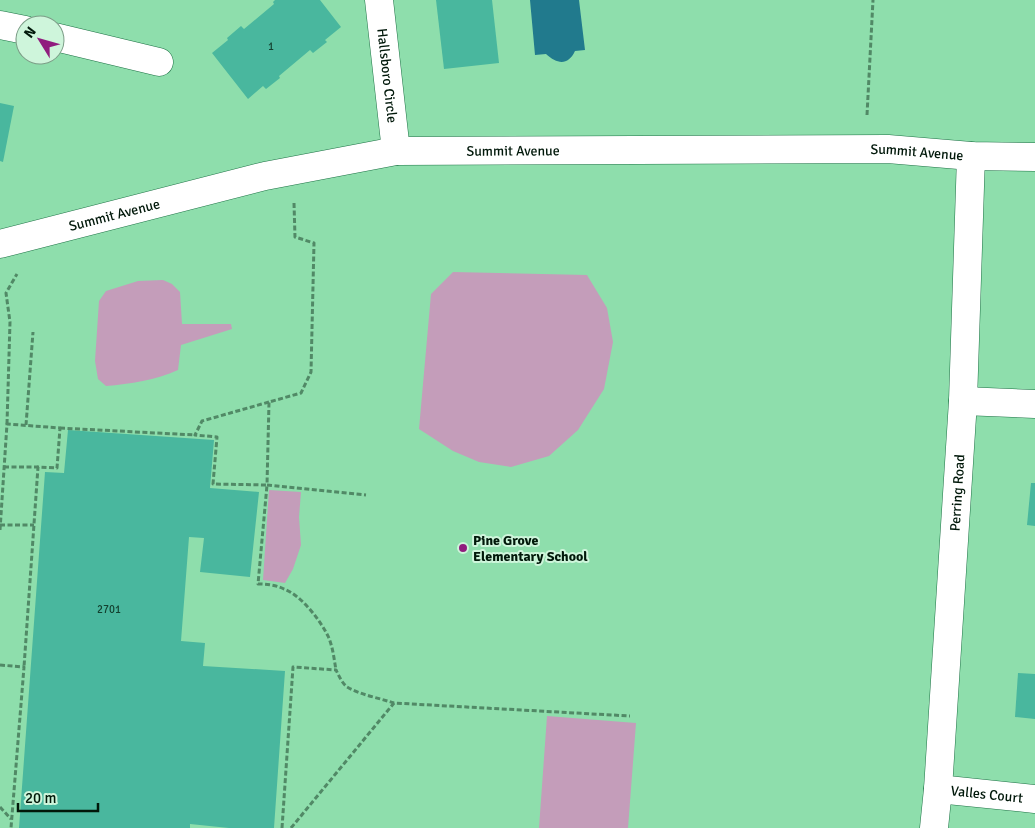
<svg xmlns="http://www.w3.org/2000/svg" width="1035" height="828" viewBox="0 0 1035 828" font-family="Signika,sans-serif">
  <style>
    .green { fill: #c49dba }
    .water { fill: #217a8d }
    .building { fill: #49b79e }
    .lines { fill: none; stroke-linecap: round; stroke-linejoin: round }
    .street-casing { stroke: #1d7245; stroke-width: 29 }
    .secondary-casing { stroke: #1d7245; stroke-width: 29 }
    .path { stroke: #518966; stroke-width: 3; stroke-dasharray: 5 2.5; stroke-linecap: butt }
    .street { stroke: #fff; stroke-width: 28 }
    .secondary { stroke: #fff; stroke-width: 28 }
    .poi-dot { fill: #901d7e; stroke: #cef5db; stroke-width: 2 }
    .labels { text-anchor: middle; stroke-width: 4; stroke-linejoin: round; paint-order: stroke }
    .number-label { font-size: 11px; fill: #13402f }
    .street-label { font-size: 14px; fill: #01180a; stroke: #cef5db }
    .poi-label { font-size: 14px; font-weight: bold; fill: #01180a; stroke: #cef5db; text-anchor: start }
  </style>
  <rect width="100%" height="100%" fill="#8edeac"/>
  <!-- green -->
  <g class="green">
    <polygon points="453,272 587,275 607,308 613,342 604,389 578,430 549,456 511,467 479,462 453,451 419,429 431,294"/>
    <path d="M163,280L172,284L180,292L182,324H231L232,329L181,345L178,370C156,380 130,384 106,386L98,379L95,361L99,301L106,291L138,281Z"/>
    <polygon points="269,490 301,492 299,517 301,545 293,569 285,583 263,580"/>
    <polygon points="547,716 636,723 628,828 539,828"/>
  </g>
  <!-- water -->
  <path class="water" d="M530,0H579L585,50L575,51C568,66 557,64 546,54L535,55Z"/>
  <!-- building -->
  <g class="building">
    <polygon points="275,0 320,0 341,27 325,40 327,42 313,53 310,50 279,76 280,78 266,89 263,86 248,99 212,53 228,40 227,38 241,26 244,29 274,4 273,2"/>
    <polygon points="436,0 492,0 499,63 444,69"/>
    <polygon points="0,103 14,106 3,162 0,161"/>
    <polygon points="68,430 214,440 210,488 259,492 250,577 200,572 204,538 189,537 181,641 205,643 203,666 285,671 274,828 229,828 190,824 190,828 19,828 45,472 64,473"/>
    <polygon points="1031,483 1035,483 1035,526 1027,525"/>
    <polygon points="1018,673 1035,674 1035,719 1015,717"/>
  </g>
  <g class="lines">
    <!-- street casing -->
    <g class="street-casing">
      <g id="street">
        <path id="s1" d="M379,0L396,151"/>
        <polyline points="0,25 25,30"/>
        <polyline points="55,37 159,62"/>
        <polyline points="963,401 1035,404"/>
        <path id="s2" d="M938,789L1035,799"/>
        <path id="s3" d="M934,828L938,789L963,401L971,156"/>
      </g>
    </g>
    <!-- secondary casing -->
    <g class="secondary-casing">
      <g id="secondary">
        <path id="s4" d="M0,244L265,176L396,151L888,149L971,156L1035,157"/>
      </g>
    </g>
    <!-- path -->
    <g class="path">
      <polyline points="867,115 873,0"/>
      <polyline points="294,203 295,237 314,243 311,372 301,393 269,402 267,485 366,495"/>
      <path d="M269,402L202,421L195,435L217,437L213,484L267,485L258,584C267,584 276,585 284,589C301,595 320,620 328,636C333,647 334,659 336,670"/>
      <polyline points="7,424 10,322 6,293 17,274"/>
      <polyline points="26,425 33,332"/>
      <polyline points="60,428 195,435"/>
      <polyline points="4,467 38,467"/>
      <polyline points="0,525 34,525"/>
      <polyline points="0,530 7,424 60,428 57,468 38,467 24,667"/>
      <polyline points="0,665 24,667 11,828"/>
      <polyline points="0,807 11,819"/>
      <path d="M282,828L293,667L336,670C339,676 342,683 347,687C361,695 379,698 394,703L630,716"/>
      <polyline points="291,828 394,703"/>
    </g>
    <!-- street -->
    <use href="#street" class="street"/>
    <!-- secondary -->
    <use href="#secondary" class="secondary"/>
  </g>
  <!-- markers -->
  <circle class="poi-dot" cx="463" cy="548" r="5"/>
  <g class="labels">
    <!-- number labels -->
    <g class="number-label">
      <text x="271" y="50">1</text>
      <text x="109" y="613">2701</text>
    </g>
    <!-- street labels -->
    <g class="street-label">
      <text dy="5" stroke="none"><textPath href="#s1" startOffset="76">Hallsboro Circle</textPath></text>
      <text dy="5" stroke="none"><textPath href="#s4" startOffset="524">Summit Avenue</textPath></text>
      <text dy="5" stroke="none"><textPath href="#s4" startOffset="928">Summit Avenue</textPath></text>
      <text dy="5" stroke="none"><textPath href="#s4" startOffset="118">Summit Avenue</textPath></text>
      <text dy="5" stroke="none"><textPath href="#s3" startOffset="336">Perring Road</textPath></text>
      <text dy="5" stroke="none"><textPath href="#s2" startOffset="49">Valles Court</textPath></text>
    </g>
    <!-- poi labels -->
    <g class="poi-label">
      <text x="473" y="545">Pine Grove<tspan x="473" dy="16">Elementary School</tspan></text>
    </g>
  </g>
  <!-- north arrow -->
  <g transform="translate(40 40) rotate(307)"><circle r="24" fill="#cef5db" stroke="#7c9d87"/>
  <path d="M0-4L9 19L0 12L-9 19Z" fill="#901d7e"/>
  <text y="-8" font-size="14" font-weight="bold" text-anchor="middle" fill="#01180a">N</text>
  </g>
  <!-- scale -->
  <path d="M18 803v8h80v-8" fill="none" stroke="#01180a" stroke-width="2.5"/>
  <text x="25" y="803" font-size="15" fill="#01180a" stroke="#cef5db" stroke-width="4" paint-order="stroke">20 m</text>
</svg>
